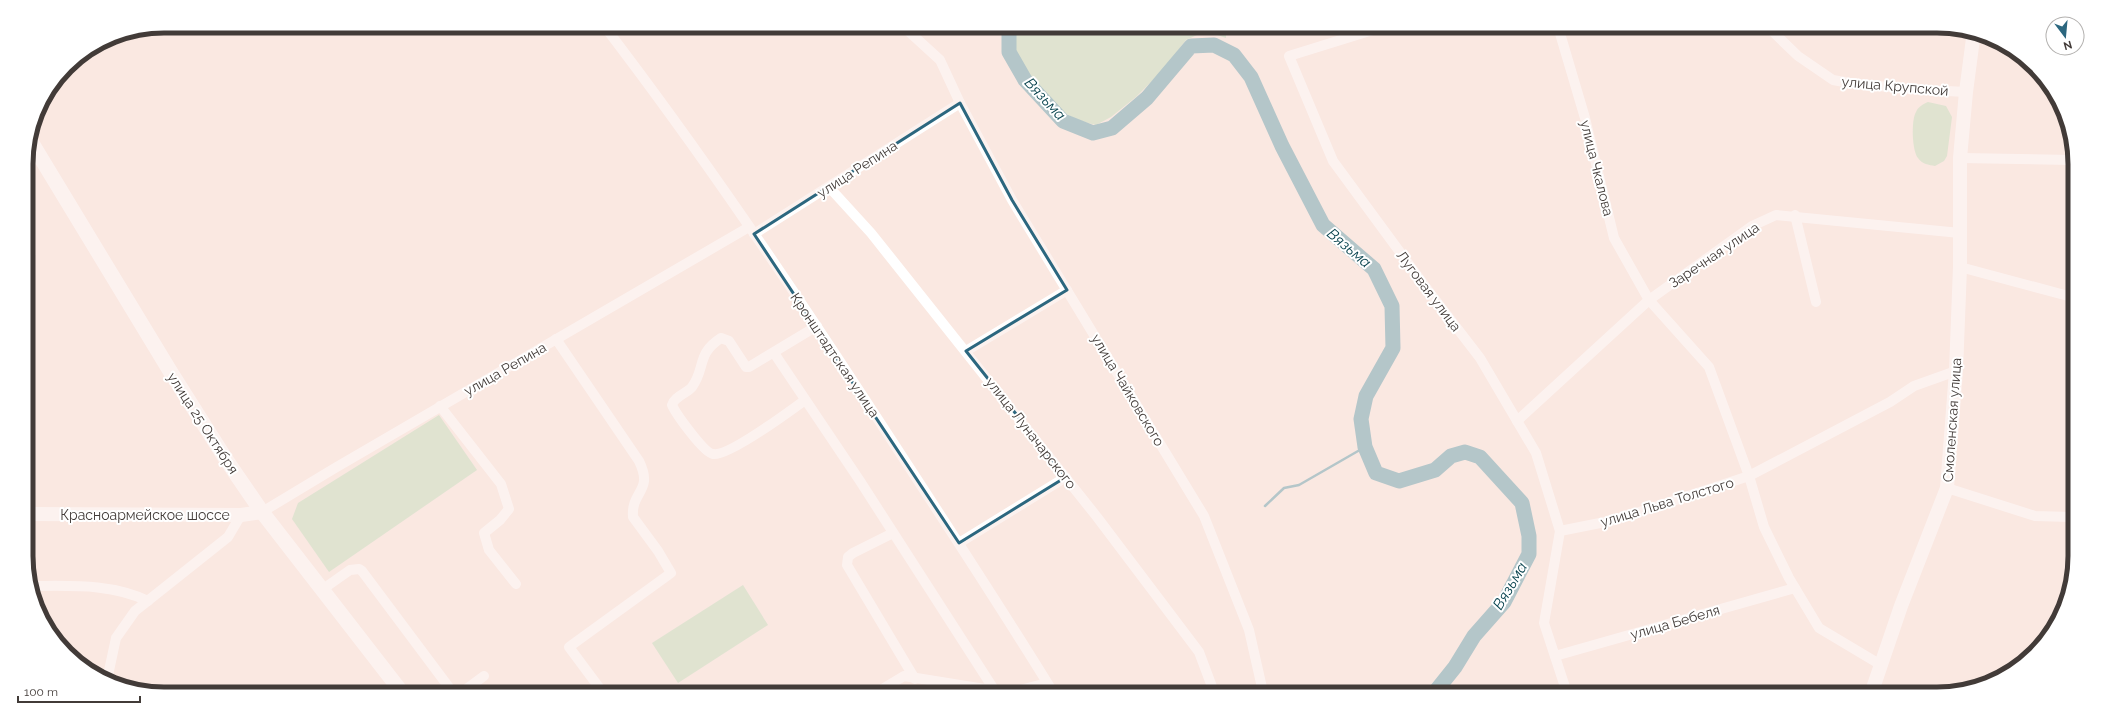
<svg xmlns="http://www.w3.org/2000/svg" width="2101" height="720" viewBox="0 0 2101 720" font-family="Raleway,sans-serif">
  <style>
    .green { fill: #c0debb }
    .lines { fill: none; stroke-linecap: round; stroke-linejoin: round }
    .stream { stroke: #5f9daa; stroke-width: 2.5 }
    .river { stroke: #5f9daa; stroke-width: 15 }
    .street { stroke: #fff; stroke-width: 10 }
    .secondary { stroke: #fff; stroke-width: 14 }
    .primary { stroke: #fff; stroke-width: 15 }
    .marked { fill: none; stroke: #2c677f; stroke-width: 3; stroke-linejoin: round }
    .labels { text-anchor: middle; stroke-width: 4; stroke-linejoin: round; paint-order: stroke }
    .street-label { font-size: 14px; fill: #423b38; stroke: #fff }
    .water-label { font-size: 15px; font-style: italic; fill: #07424d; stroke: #fff }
    .rim { fill: none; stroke: #423b38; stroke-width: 5 }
  </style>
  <rect width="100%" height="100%" fill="#fae8e1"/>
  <!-- green -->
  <g class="green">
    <path d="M1016,28L1226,29V38L1206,31L1186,40L1163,70L1136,97L1111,117L1096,125C1083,122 1067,116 1057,108C1034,91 1013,60 1013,31Z"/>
    <path d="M1928,102L1946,106L1952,117L1947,156L1944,161L1935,166C1929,165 1922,164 1918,158C1912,151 1911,120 1916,112C1918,107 1923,104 1928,102Z"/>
    <polygon points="439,415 477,470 329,572 292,519 298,503"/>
    <polygon points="743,585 768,625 678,683 652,643"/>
  </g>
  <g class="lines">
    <!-- stream -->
    <polyline class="stream" points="1265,506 1284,488 1299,485 1365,447"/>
    <!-- river -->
    <polyline class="river" points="1009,28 1009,52 1025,80 1063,121 1093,133 1112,128 1147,98 1191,46 1214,45 1234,55 1251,77 1282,146 1323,225 1374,269 1392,306 1393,348 1366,396 1361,419 1365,447 1376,473 1399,481 1435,470 1451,456 1465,452 1480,457 1522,503 1529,536 1529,554 1504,602 1474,636 1455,667 1435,692"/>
    <!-- street -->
    <g class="street">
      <path d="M605,27C703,155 793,289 881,424C939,513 997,601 1053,692"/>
      <polyline points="905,28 940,60 960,103 1012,200 1204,516 1249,630 1263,692"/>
      <polyline points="1376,29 1289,56 1333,161 1430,293 1480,358 1536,453 1560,531"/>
      <polyline points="1559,30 1585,118 1614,238 1649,300 1709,367 1749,476 1764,527 1789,578 1819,628 1881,665"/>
      <polyline points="1771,30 1798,56 1833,80 1850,83 1908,89 1966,92"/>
      <polyline points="1960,158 2072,160"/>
      <polyline points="829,187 871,233 1097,517 1199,652 1214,692"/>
      <polyline points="1795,215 1816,302"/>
      <polyline points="754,234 960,103"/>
      <polyline points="1960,267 2072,297"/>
      <path d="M556,339L639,461C654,492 631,490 633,517L658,551L671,573L569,647L601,690"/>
      <polyline points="966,351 1067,290"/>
      <polyline points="774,353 860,481 995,691"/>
      <path d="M805,400C790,411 728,457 713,454C704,453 676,414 672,405C675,396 686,394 692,387C706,368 696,354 721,338L729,341L746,367H749L817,326"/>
      <polyline points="440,406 501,484 509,509 500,520 484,533 489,550 516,584"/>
      <polyline points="1517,421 1649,300 1752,226 1776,215 1960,233"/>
      <polyline points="1947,488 2035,516 2071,517"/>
      <polyline points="262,512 335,468 749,227"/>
      <polyline points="893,533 853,553 848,557 847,565 915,679"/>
      <polyline points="959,543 1066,477"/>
      <path d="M30,586C70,586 111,583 148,601"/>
      <polyline points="323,589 350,570 359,569 362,571 451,690"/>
      <polyline points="1555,656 1795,588"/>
      <polyline points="107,680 116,638 135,611 228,537 241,515"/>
      <polyline points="465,690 484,676"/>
      <polyline points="879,691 904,676 997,691"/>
      <polyline points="1017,691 1047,683"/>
      <polyline points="1567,693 1544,623 1560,531 1615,520 1749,476 1890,402 1914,386 1956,371"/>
    </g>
    <!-- secondary -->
    <g class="secondary">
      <polyline points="28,514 241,515 262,512"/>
      <polyline points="1871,694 1901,606 1947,488 1956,371 1960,267 1960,158 1966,92 1974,31"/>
    </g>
    <!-- primary -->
    <polyline class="primary" points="30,140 170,371 227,461 262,512 400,690"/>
  </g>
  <!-- marked area -->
  <path d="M0 0H2101V720H0ZM960,103L1012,200L1067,290L966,351L1066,477L959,543L754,234Z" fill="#fae8e1" fill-opacity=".55" fill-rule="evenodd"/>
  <path class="marked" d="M960,103L1012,200L1067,290L966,351L1066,477L959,543L754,234Z"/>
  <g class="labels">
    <!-- street labels -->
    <g class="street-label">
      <text transform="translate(1895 86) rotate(5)" y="5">улица Крупской</text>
      <text transform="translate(1597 168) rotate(76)" y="5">улица Чкалова</text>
      <text transform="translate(857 169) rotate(-33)" y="5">улица Репина</text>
      <text transform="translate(1714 255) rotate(-34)" y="5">Заречная улица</text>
      <text transform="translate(1429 291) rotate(53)" y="5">Луговая улица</text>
      <text transform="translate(835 355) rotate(56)" y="5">Кронштадтская улица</text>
      <text transform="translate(505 369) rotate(-30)" y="5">улица Репина</text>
      <text transform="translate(1128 390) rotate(59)" y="5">улица Чайковского</text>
      <text transform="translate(1952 420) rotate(-86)" y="5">Смоленская улица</text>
      <text transform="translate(203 423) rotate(57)" y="5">улица 25 Октября</text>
      <text transform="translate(1031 433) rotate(52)" y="5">улица Луначарского</text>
      <text transform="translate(1667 502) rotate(-17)" y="5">улица Льва Толстого</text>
      <text x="145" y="520">Красноармейское шоссе</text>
      <text transform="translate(1675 622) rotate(-16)" y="5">улица Бебеля</text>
    </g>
    <!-- water labels -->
    <g class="water-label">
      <text transform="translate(1045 99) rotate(47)" y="5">Вязьма</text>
      <text transform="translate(1349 248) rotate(40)" y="5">Вязьма</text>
      <text transform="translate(1510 586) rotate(-59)" y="5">Вязьма</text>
    </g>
  </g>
  <!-- crop -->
  <path d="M0 0H2101V720H0ZM164 33H1937A131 131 0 0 1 2068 164V556A131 131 0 0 1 1937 687H164A131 131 0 0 1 33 556V164A131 131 0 0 1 164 33Z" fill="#fff" fill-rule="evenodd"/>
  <path class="rim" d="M164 33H1937A131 131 0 0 1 2068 164V556A131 131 0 0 1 1937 687H164A131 131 0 0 1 33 556V164A131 131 0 0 1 164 33Z"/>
  <!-- north arrow -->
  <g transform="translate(2065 36) rotate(164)"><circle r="19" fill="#ffffff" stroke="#b3b1af"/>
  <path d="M0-3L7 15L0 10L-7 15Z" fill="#2c677f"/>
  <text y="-6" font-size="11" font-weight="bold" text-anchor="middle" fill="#423b38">N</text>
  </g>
  <!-- scale -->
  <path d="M18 696v6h122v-6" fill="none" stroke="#423b38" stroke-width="2"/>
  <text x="24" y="696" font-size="12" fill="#423b38" stroke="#ffffff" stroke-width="3" paint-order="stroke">100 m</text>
</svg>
